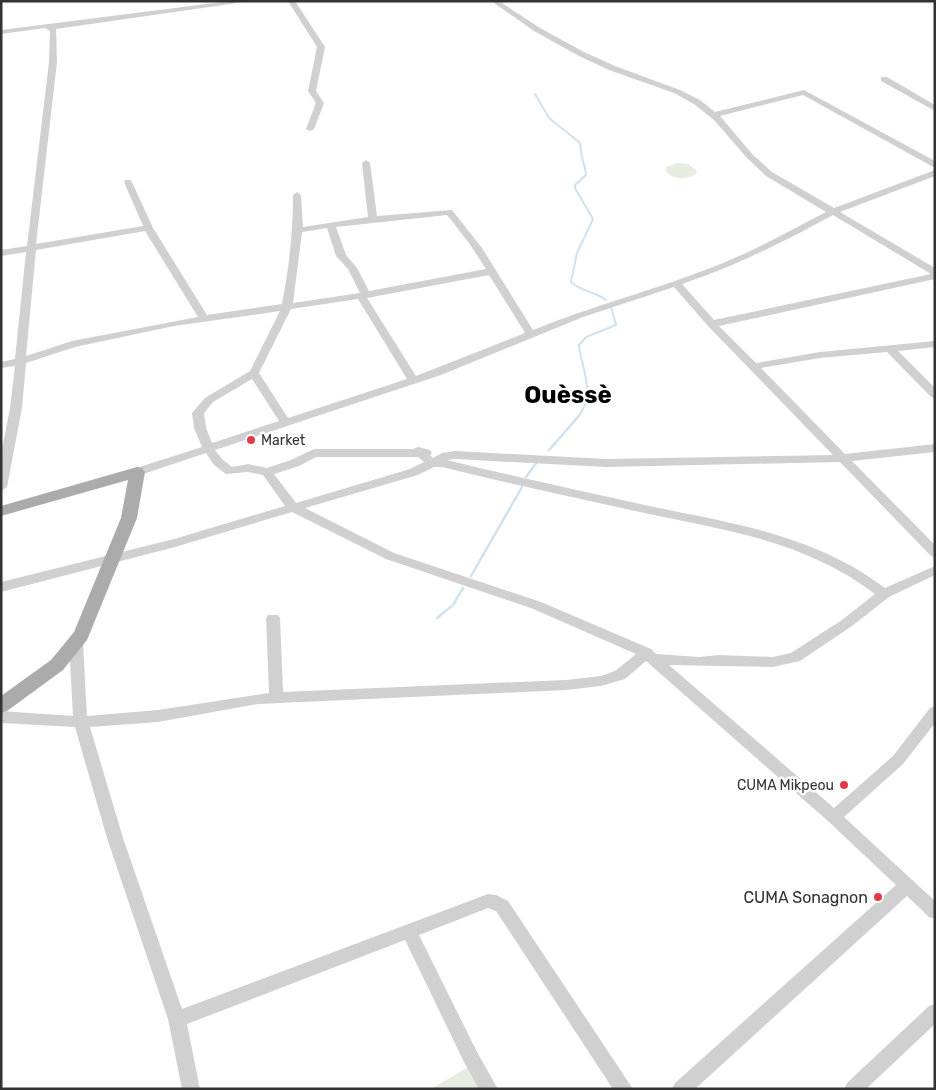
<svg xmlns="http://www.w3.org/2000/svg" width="936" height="1090" viewBox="0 0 936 1090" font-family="Rubik,sans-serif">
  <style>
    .green { fill: #e6ecdf }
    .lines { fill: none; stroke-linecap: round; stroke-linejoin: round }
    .stream-far1 { stroke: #cfe2ee; stroke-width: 2 }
    .stream { stroke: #cfe2ee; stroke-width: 2.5 }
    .minor { fill: #d0d0d0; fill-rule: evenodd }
    .major { fill: #ababab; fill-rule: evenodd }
    .poi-dot { fill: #e63946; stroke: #fff; stroke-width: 2 }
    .labels { text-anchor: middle; stroke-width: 5; stroke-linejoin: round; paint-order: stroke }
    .poi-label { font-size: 14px; fill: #333; stroke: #fff; text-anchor: start }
    .near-poi-label { font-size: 16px; fill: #333; stroke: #fff; text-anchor: end }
    .town-label { font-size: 24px; font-weight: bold; fill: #000; stroke: #fff }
  </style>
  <rect width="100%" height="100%" fill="#fff"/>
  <!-- green -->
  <g class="green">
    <path d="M677,163L688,164L697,171L696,174C687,180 672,180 666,171V167Z"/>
    <polygon points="470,1066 483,1089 431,1089"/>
  </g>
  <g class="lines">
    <!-- stream-far1 -->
    <g class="stream-far1">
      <path d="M535,94L549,118L580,143C580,154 585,164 586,175L575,185V188L593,219L577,253L571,282C581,292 595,291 606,300"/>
      <path d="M577,418C597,395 582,371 579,345L586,337L616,325L611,307"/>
    </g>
    <!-- stream -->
    <g class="stream">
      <polyline points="549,450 578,417"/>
      <polyline points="526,477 537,462"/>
      <polyline points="471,576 522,487"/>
      <polyline points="437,618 453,605 463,588"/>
    </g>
    <!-- minor -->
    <g class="minor">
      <path d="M230,1H251L56,29L57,62L36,244L143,226L124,182L125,180H131L153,228L207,315L282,304C289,267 293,233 293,195L297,192L301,195L303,227L368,217L362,163L366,160L370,163L377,216L452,210L482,248L533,330C592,306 654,290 713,267C752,252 789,231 826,212L766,176L747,158L714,120L694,104L674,93L609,70L579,56L534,31L491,1H499L540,28L584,52L615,66L680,90L700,100L715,112L804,90L935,161V168L803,95L720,116L753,155L772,172L834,208L935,170V176L840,212L935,268V279L719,326L756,363L820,352L935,341V347L898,351L935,388V398L931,397L887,352L820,358L761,368L845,454L935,444V452L852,461L935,545V557L931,556L840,462L606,467L455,459L447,460C516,477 585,492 654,507C737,524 816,536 885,588L935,566V575L889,597L852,626L800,661L773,667L669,665L834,808L893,756L930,708L935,706V723L903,764L844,817L935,901V919L929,917L907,896L695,1089H672L675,1083L896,885L829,822L646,661L625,679L601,686L566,690L258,704L158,722L90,727L123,838L182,1009L488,894L496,895L508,901L633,1089H613L496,911L488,908L419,935L477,1052L498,1089H479L465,1064L405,940L187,1024L200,1089H182L168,1019L107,838L75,727L1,723V711L73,716L69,643L71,639H81L83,643L87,716L158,710L269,693L266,618L268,615H278L280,618L283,692L566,680L601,676L615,671L636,654L531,608L386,559L292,512L175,547L1,592V582L174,539L285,506L263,475L248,472L226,474L214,465L206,453L137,476L131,472L133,469L202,447L194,428L192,413L205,398L250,371L280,311L174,326L75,347L26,363L22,408L7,487L1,491V455L10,408L15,366L1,368V362L15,359L26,252L1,256V250L27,246L49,62L50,31L45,28L1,34V30ZM447,215L469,243L486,269L369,291L357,268L346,255L336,227ZM833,215L931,274L714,320L682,284C735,266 784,242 833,215ZM327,228L336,256L348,269L360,293L293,303L302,232ZM145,231L198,317L72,341L26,356L36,250ZM489,275L525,333L416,376L367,298ZM674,287L708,326L833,455L606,459L455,451L442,453L433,458L430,455L432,453L430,450L418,447L413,449H314L291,460L267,468L248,464L232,467L222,459L215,450L441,375L583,317ZM358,299L407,379L288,418L259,373L291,309ZM252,379L279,421L212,443L206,428L204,413L213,402ZM316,457H418L424,462L410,469L296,503L274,474L299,466ZM434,467H442C511,484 580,499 649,514C730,531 807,542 875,594L842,620L791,653L773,657L719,655L699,657L656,654L651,649L541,602L394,553L305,508L418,475Z"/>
      <polygon points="288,1 295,1 325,47 316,91 324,103 314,129 310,131 306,129 316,103 308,91 317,47"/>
      <polygon points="881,77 887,77 935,105 935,111 881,81"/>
      <polygon points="935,1004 935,1024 866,1089 844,1089 847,1083 929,1006"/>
    </g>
    <!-- major -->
    <polygon class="major" points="137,467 142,468 145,472 137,518 87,640 63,670 7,711 1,713 1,696 51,660 74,632 121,518 128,480 1,516 1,506"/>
  </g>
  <!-- markers -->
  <g class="poi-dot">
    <circle cx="251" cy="440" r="5"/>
    <circle cx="844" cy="785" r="5"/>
    <circle cx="878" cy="897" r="5"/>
  </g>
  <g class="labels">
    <!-- poi labels -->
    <g class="poi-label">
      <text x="261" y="445">Market</text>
      <text x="834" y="790" text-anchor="end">CUMA Mikpeou</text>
    </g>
    <!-- near-poi labels -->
    <g class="near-poi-label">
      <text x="868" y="903">CUMA Sonagnon</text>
    </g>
    <!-- town labels -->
    <g class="town-label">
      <text x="568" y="403">Ouèssè</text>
    </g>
  </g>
  <!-- border -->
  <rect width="936" height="1090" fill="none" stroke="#333333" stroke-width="5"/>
</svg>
